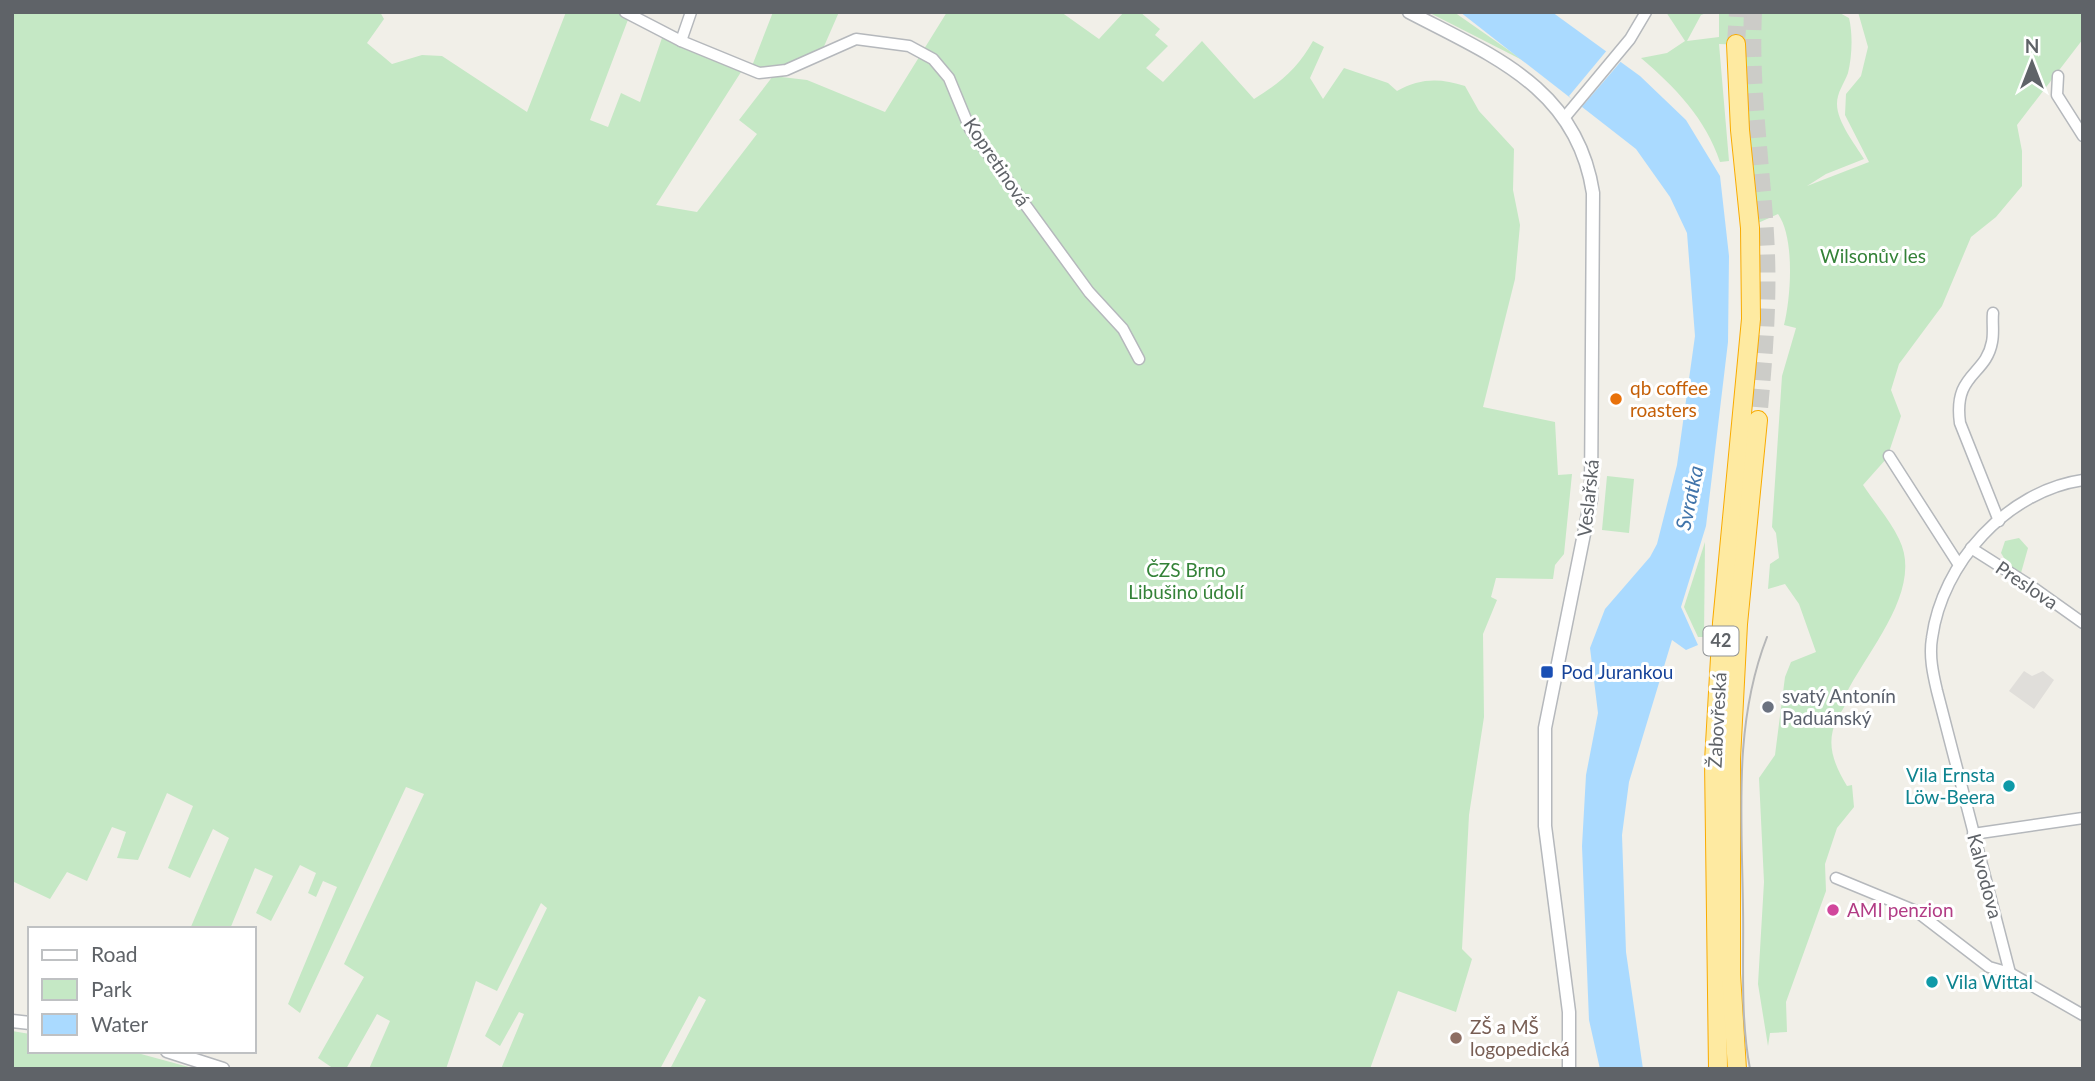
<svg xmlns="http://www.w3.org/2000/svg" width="2095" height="1081" viewBox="0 0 2095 1081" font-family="Lato,sans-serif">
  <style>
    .industrial { fill: #e0deda }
    .green { fill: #c5e8c5 }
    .water { fill: #aadaff }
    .pier { fill: #f1efe8 }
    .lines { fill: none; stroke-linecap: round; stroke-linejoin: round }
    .trunk-tunnel { stroke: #ccccc8; stroke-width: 18; stroke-dasharray: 18 9; stroke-linecap: butt }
    .minor-casing { stroke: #b5b8bc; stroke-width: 13 }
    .tertiary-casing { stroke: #b5b8bc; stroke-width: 15 }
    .trunk-casing { stroke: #f9ab00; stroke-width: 20 }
    .minor { stroke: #fff; stroke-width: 10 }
    .tertiary { stroke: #fff; stroke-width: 12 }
    .trunk { stroke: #feeaa1; stroke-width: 18 }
    .tram { stroke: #b6b7b8; stroke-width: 2 }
    .food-dot { fill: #e8710a; stroke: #fff; stroke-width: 2.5 }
    .transit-dot { fill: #1a4fb4; stroke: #fff; stroke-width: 2.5 }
    .worship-dot { fill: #6b7280; stroke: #fff; stroke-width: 2.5 }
    .culture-dot { fill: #0f9aa8; stroke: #fff; stroke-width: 2.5 }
    .hotel-dot { fill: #d1479c; stroke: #fff; stroke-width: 2.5 }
    .education-dot { fill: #8d6e63; stroke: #fff; stroke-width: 2.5 }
    .labels { text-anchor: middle; stroke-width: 6; stroke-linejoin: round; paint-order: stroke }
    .shield { fill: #fff; stroke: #8f9295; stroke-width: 2 }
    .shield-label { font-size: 18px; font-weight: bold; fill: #5f6368 }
    .street-label { font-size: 19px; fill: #5f6368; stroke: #fff }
    .park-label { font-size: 19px; fill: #348238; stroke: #fff }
    .food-label { font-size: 19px; fill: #c56008; stroke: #fff; text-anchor: start }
    .transit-label { font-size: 19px; fill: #164399; stroke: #fff; text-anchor: start }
    .worship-label { font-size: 19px; fill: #5b616d; stroke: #fff; text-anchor: start }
    .culture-label { font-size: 19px; fill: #0d838f; stroke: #fff; text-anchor: end }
    .hotel-label { font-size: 19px; fill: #b23c85; stroke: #fff; text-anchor: start }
    .education-label { font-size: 19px; fill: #785e54; stroke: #fff; text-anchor: start }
    .water-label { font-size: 21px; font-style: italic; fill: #4174aa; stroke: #fff }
  </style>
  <rect width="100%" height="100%" fill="#f1efe8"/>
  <!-- industrial -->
  <polygon class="industrial" points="2024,671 2032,676 2043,671 2054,680 2034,709 2009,691"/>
  <!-- green -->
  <g class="green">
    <path d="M12,12H380L384,19L367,43L392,64L422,55L442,56L527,112L566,12H620L629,17L590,120L608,127L621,93L640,102L663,35L726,61L741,72L656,205L697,212L757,134L739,120L773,76L807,80L885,112L947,12H1061L1099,39L1124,12H1140L1160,29L1155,35L1168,46L1146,68L1163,82L1202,41L1254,99C1280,83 1298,68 1313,41L1324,47L1310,78L1323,99L1344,68L1388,83L1397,91C1420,78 1440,78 1465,86L1479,111L1514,149L1513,190L1520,225L1515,279L1483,407L1555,422L1558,475L1572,474L1564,554L1555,565L1553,579L1496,578L1491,597L1497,600L1483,634L1484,717L1469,815L1462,949L1472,959L1456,1012L1398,991L1370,1069H670L706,1000L699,996L660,1069H501L524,1014L519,1012L500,1046L485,1036L547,908L541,903L497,991L476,981L446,1069H369L390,1021L377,1014L346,1069H334L318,1058L364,977L344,964L424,794L406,787L300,1013L288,1004L337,887L323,881L316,897L308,893L316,873L300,865L271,921L256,913L273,876L255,868L230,929H190L229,838L213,829L190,878L168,868L193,806L167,793L138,860L117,858L126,832L112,827L87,881L67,872L50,899L12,881Z"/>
    <path d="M773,12H839L822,51C800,62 777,74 752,66Z"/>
    <polygon points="1428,12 1454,12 1524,61"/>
    <path d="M1666,12H1709L1701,15L1687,41L1719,37V12H1838L1849,18C1853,34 1852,57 1848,73C1844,84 1837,92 1837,104C1837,122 1855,144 1864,159L1826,174L1807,186L1869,162L1845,115L1846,94L1861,76L1868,47L1858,12H2083V39L2017,125L2022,151V186L1996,217L1971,237L1942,306L1899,364L1891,390L1901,416L1887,458L1863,485C1874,502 1890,520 1899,539C1924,589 1868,650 1846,694C1847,706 1843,708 1837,719C1825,744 1834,764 1847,786L1852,785L1854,807L1837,828L1825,864L1826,891L1786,1002L1787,1032L1770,1033L1768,1046L1758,984L1764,882L1759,778L1775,755L1785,677L1791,662L1816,652L1799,604L1785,584L1768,589L1770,564L1779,558L1776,533L1772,527L1782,376L1796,328L1784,325C1791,297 1795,238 1778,214L1758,223L1746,109V45L1719,44L1729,161L1720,162C1706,119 1675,87 1641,58L1667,53L1685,41Z"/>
    <polygon points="1607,476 1634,479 1629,533 1602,530"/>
    <polygon points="2019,538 2028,548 2021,573 2009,566 2001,553 2005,541"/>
    <polygon points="1705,542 1704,637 1698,637 1684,607"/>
    <polygon points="12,1031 30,1034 30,1051 130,1051 196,1069 12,1069"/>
  </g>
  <!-- water -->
  <polygon class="water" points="1460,12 1552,12 1640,76 1686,120 1720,176 1729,256 1728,342 1706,526 1681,607 1698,645 1686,650 1672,640 1629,782 1622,835 1626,952 1643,1069 1600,1069 1589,1020 1582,846 1586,775 1598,713 1590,648 1605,609 1650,557 1657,544 1677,465 1695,336 1687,233 1670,197 1636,149"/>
  <!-- pier -->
  <polygon class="pier" points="1608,49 1623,59 1580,109 1569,96"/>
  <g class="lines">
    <!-- trunk-tunnel -->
    <g class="trunk-tunnel">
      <path d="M1753,12C1749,94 1763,173 1766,254C1768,310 1763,365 1758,420"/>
      <polyline points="1736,44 1738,12"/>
    </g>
    <!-- minor casing -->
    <g class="minor-casing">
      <g id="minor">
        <polyline points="625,12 681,41 759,73 786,70 856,39 909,46 933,59 949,78 970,129 1089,292 1123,329 1139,359"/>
        <polyline points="681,41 691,12"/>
        <polyline points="2058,76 2057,95 2083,136"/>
        <polyline points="1565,117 1630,39 1646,12"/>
        <path d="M1993,313C1992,322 1994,333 1992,342C1986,376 1953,373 1960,423L1999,521"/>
        <polyline points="1889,456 1959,565"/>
        <polyline points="1971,548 2031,586 2083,623"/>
        <polyline points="1973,834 2083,818"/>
        <polyline points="1836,878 1916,911 1989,967 2010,973 2083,1015"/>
        <path d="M2010,973L1937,691C1933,674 1929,656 1932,638C1942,563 2007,491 2083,480"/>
      </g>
    </g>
    <!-- tertiary casing -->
    <g class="tertiary-casing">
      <g id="tertiary">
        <path d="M1409,12C1493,56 1577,88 1593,193L1591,499L1545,728V826L1569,1012V1069"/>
        <polyline points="12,1021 30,1023"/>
        <polyline points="167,1051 223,1069"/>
      </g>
    </g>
    <!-- trunk casing -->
    <g class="trunk-casing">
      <g id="trunk">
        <polyline points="1718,1069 1714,761 1722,623 1751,319 1750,228 1740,130 1736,44"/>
        <polyline points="1737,1069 1731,974 1731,759 1738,624 1758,420"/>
      </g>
    </g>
    <!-- minor -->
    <use href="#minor" class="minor"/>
    <!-- tertiary -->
    <use href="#tertiary" class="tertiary"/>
    <!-- trunk -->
    <use href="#trunk" class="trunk"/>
    <!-- tram -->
    <path class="tram" d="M1750,1069C1740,1016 1744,961 1743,908C1742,817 1733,724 1767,637"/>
  </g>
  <!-- markers -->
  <circle class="food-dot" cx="1616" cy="399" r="7"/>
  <rect class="transit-dot" x="1540" y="665" width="14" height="14" rx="3.5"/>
  <circle class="worship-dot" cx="1768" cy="707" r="7"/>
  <g class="culture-dot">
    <circle cx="2009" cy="786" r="7"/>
    <circle cx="1932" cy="982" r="7"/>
  </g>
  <circle class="hotel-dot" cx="1833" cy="910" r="7"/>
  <circle class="education-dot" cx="1456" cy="1038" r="7"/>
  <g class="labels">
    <!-- shield labels -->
    <rect class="shield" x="1703.5" y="626.5" width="35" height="29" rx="5"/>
    <g class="shield-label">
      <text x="1721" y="647">42</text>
    </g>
    <!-- street labels -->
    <g class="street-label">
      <text transform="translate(997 162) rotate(56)" y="7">Kopretinová</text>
      <text transform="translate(1588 498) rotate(-84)" y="7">Veslařská</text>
      <text transform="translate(2027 585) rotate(34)" y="7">Preslova</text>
      <text transform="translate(1717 720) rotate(-87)" y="7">Žabovřeská</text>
      <text transform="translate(1985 876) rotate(75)" y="7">Kalvodova</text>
    </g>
    <!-- park labels -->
    <g class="park-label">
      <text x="1873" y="263">Wilsonův les</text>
      <text x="1186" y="577">ČZS Brno<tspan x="1186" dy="22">Libušino údolí</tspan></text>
    </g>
    <!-- food labels -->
    <g class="food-label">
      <text x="1630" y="395">qb coffee<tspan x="1630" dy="22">roasters</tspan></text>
    </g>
    <!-- transit labels -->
    <g class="transit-label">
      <text x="1561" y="679">Pod Jurankou</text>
    </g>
    <!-- worship labels -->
    <g class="worship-label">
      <text x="1782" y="703">svatý Antonín<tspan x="1782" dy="22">Paduánský</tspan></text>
    </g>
    <!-- culture labels -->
    <g class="culture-label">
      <text x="1995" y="782">Vila Ernsta<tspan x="1995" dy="22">Löw-Beera</tspan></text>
      <text x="1946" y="989" text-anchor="start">Vila Wittal</text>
    </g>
    <!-- hotel labels -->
    <g class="hotel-label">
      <text x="1847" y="917">AMI penzion</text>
    </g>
    <!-- education labels -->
    <g class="education-label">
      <text x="1470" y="1034">ZŠ a MŠ<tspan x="1470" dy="22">logopedická</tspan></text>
    </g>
    <!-- water labels -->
    <g class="water-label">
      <text transform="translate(1690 498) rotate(-78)" y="7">Svratka</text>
    </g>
  </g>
  <!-- border -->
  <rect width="2095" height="1081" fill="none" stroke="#5f6368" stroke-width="28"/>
  <!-- legend -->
  <rect x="28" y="927" width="228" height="126" fill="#ffffff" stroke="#bfc1c3" stroke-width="2"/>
  <rect x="42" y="950" width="35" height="10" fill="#ffffff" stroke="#bfc1c3" stroke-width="2"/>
  <text x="91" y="962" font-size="21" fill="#5f6368">Road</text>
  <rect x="42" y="979" width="35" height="21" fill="#c5e8c5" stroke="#bfc1c3" stroke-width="2"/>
  <text x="91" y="997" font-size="21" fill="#5f6368">Park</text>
  <rect x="42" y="1014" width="35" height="21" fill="#aadaff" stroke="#bfc1c3" stroke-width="2"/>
  <text x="91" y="1032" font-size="21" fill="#5f6368">Water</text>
  <!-- north arrow -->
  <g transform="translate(2032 63)" stroke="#ffffff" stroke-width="5" paint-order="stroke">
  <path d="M0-5L12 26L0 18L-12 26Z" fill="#5f6368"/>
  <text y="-10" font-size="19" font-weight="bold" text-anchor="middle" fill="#5f6368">N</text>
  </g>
</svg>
